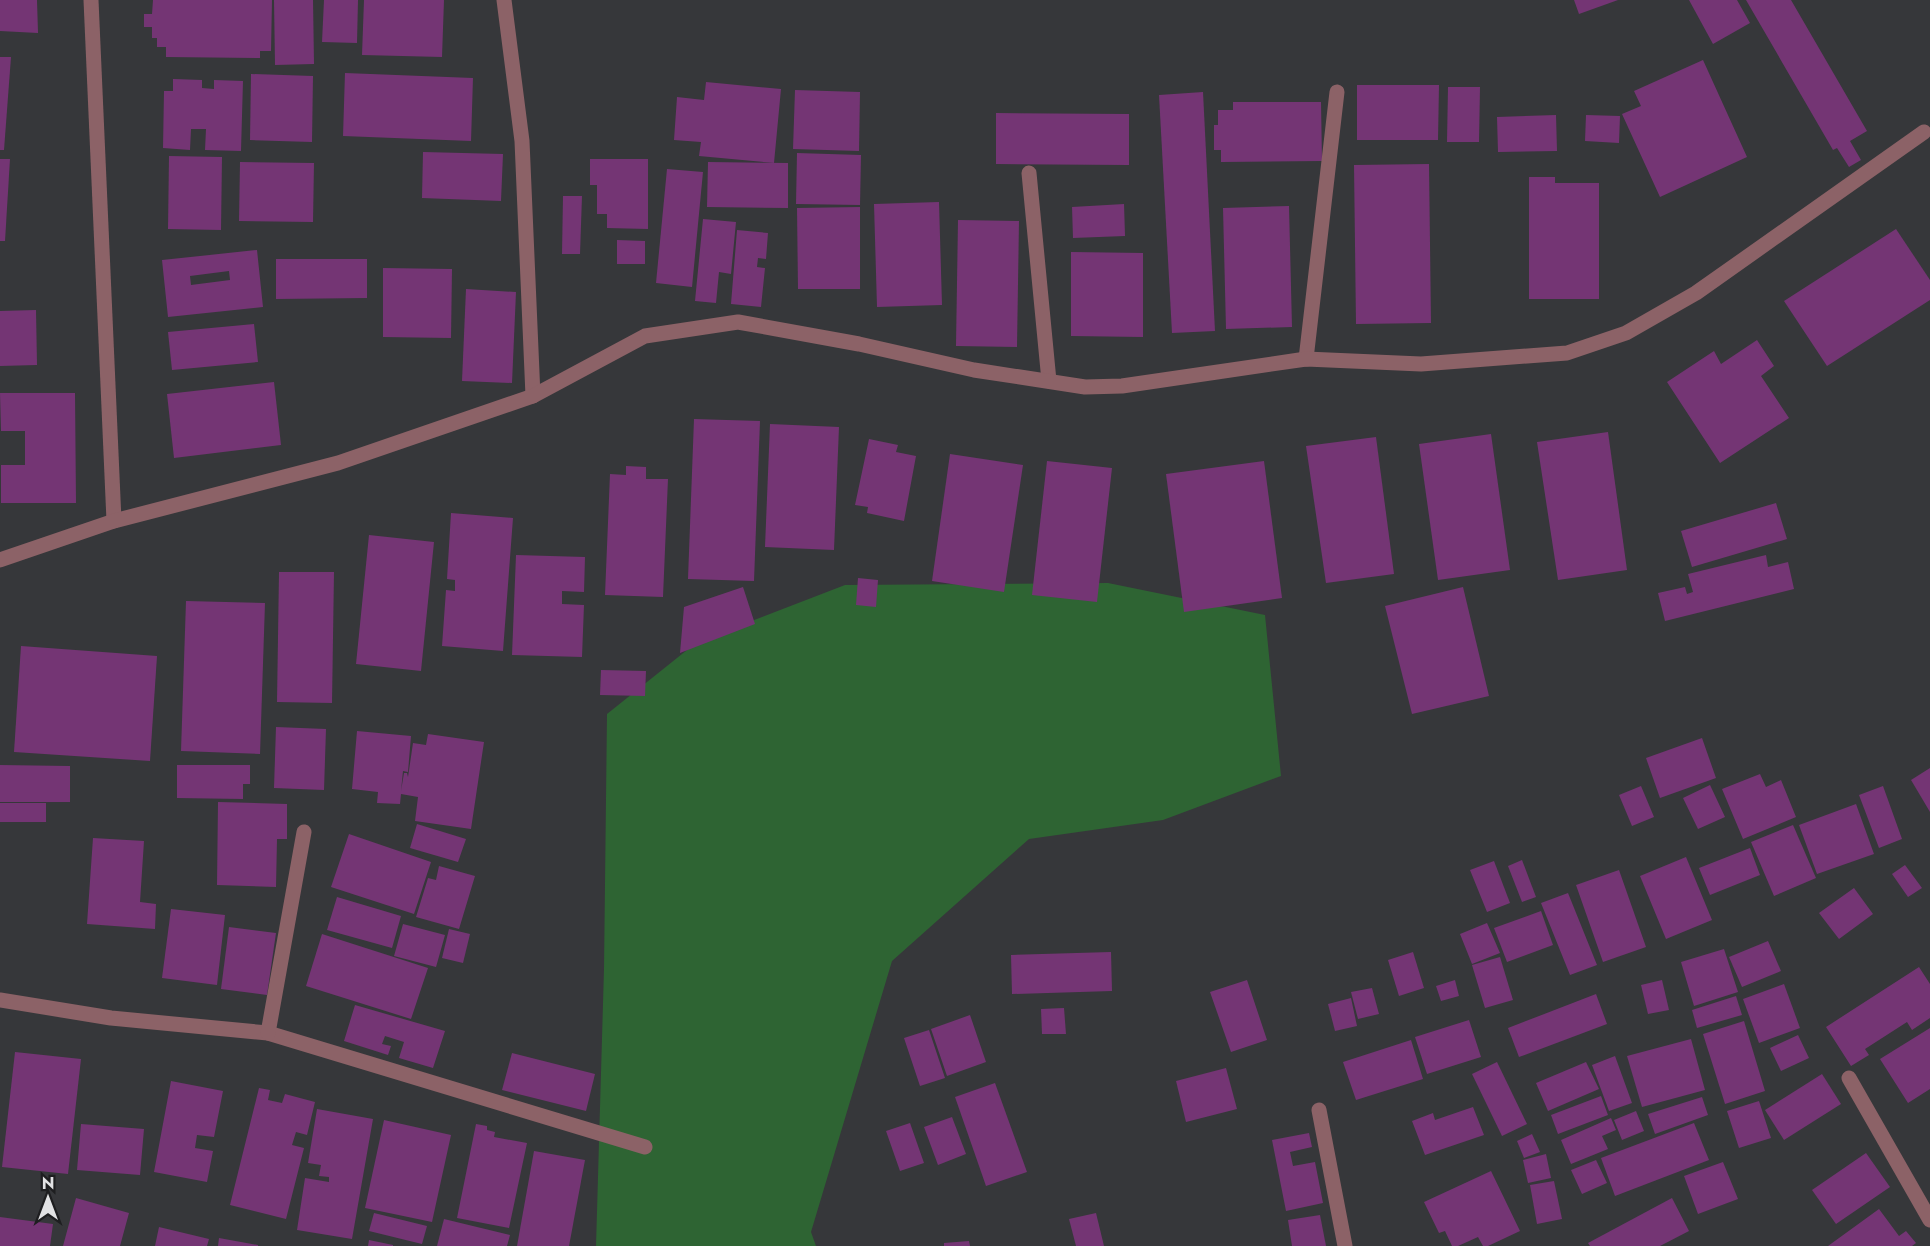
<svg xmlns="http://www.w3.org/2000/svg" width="1930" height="1246" viewBox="0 0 1930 1246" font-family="Jost,sans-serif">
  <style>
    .green { fill: #2e6433 }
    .building { fill: #743574; fill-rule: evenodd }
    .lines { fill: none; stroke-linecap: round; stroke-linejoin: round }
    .minor { stroke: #8c6267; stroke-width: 15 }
  </style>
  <rect width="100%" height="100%" fill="#36373a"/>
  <!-- green -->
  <polygon class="green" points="1108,583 1265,615 1281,776 1163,820 1029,839 892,961 811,1232 816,1246 596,1246 604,969 607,714 697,642 845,585"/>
  <!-- building -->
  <g class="building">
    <polygon points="0,0 37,0 38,33 0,31"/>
    <polygon points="153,0 272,0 271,51 260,51 260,58 166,57 166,47 157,47 157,38 152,38 152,27 144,27 144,14 152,14"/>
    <polygon points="274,0 313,0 314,64 275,65"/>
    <polygon points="324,0 358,0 357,43 322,42"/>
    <polygon points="364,0 444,0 442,57 362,55"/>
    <polygon points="1574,0 1618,0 1579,14"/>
    <polygon points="1689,0 1737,0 1750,23 1713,44"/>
    <polygon points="1746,0 1791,0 1867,131 1850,141 1861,160 1849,167 1837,148 1833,150"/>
    <polygon points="0,57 11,57 4,150 0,150"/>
    <polygon points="1703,60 1747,157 1660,197 1622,114 1641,106 1634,91"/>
    <polygon points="345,73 473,78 471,141 343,136"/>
    <polygon points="251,74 313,76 312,142 250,140"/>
    <polygon points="173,79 202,80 202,88 214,89 214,80 243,81 241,151 205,150 206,129 191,129 190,150 163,148 164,91 173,91"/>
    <polygon points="706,82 781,89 774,163 699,156 701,142 674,140 677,97 704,100"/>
    <polygon points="1357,85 1439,85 1438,140 1357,140"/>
    <polygon points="1448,87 1480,87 1479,142 1447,142"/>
    <polygon points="795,90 860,92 859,151 793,149"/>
    <polygon points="1203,92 1215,331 1172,333 1159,95"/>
    <polygon points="1233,102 1321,102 1322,161 1221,162 1221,150 1214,150 1214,125 1218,125 1218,110 1233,110"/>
    <polygon points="996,113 1129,114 1129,165 996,164"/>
    <polygon points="1556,115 1557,151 1498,152 1497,117"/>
    <polygon points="1586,115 1620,116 1619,143 1585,141"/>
    <polygon points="423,152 503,154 501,201 422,198"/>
    <polygon points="797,153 861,155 860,205 796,204"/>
    <polygon points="169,156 222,157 221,230 168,229"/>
    <polygon points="0,159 10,159 5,241 0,241"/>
    <polygon points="590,159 648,159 648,229 607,228 607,214 597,214 597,185 590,185"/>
    <polygon points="240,162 314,163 313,222 239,221"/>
    <polygon points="708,162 788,163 788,208 707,207"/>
    <polygon points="1429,164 1431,323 1356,324 1354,165"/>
    <polygon points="667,169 703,172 692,287 656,283"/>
    <polygon points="1529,177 1555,177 1555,183 1599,183 1599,299 1529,299"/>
    <polygon points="563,196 582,196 580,254 562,254"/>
    <polygon points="939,202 942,305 877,307 874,204"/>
    <polygon points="1124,204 1125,236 1073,238 1072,207"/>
    <polygon points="1289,206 1292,327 1226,329 1223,208"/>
    <polygon points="860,207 860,289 798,289 797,208"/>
    <polygon points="703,219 736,222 731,274 719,272 716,303 695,301"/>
    <polygon points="958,220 1019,221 1017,347 956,346"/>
    <polygon points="1896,229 1930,280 1930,300 1827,366 1784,301"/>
    <polygon points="737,230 768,233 766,259 758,258 757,267 765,268 761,307 731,304"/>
    <polygon points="617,240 645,241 645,264 617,264"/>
    <path d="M257,250L263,307L168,317L162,260ZM229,271L230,280L191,285L190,276Z"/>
    <polygon points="1071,252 1143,253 1143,337 1071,336"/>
    <polygon points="276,259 367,259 367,298 276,299"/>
    <polygon points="383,268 452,269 451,338 383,337"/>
    <polygon points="466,289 516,292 512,383 462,381"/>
    <polygon points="36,310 37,365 0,366 0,311"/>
    <polygon points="254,324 258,362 172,370 168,332"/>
    <polygon points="1757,340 1774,366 1761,376 1789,418 1720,463 1667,382 1714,351 1721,364"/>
    <polygon points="274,382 281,445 174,458 167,394"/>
    <polygon points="0,393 75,393 76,503 1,503 1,465 25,465 25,431 1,431"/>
    <polygon points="694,419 760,421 754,581 688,579"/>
    <polygon points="770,424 839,427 834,550 765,547"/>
    <polygon points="1608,432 1627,570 1558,580 1537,442"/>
    <polygon points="1491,434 1510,570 1438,580 1419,444"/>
    <polygon points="1376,437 1394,574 1326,583 1306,446"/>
    <polygon points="869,439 898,445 896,452 916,456 904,521 867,513 868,507 855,505"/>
    <polygon points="950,454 1023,465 1004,592 932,581"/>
    <polygon points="1047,461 1112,468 1097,602 1032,595"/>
    <polygon points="1264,461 1282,598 1184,612 1166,474"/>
    <polygon points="626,466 646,467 646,479 668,479 663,597 605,595 610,474 626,475"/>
    <polygon points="1776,503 1787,539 1692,567 1681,531"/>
    <polygon points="451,513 513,518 503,651 442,646 446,590 455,591 455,580 447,579"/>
    <polygon points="369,535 434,542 421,671 356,664"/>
    <polygon points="516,555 585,557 584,592 562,591 562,604 584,605 582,657 512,655"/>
    <polygon points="1766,555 1768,567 1788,562 1794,589 1665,621 1658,593 1685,587 1687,594 1693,592 1688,574"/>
    <polygon points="279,572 334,572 332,703 277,702"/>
    <polygon points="858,578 878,580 876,607 856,605"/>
    <polygon points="743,587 755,624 680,653 684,607"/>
    <polygon points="1463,587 1489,696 1412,714 1385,606"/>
    <polygon points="186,601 265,603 260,754 181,751"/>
    <polygon points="21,646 157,656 150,761 14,752"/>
    <polygon points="601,670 646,671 645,696 600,695"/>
    <polygon points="276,727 326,729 324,790 274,788"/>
    <polygon points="357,731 411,736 408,772 403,771 401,791 404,773 407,773 408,777 413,743 426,745 428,734 484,742 471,829 415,821 418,797 401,794 400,804 377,803 378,792 352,789"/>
    <polygon points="1702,738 1716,778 1660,798 1646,758"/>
    <polygon points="0,765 70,766 70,802 0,802"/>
    <polygon points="177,765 250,765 250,784 243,784 243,799 177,798"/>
    <polygon points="1930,768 1930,812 1911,780"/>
    <polygon points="1760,774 1766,787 1781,780 1796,817 1743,839 1722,789"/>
    <polygon points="1710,785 1725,817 1698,829 1683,798"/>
    <polygon points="1641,786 1654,817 1632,826 1619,795"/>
    <polygon points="1883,786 1902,839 1879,848 1859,795"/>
    <polygon points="218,802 287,804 287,839 277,839 276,887 217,885"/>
    <rect x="0" y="803" width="46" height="19"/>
    <polygon points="1856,804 1874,854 1817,874 1799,825"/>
    <polygon points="417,824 466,839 458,862 410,848"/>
    <polygon points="1793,825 1816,878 1774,896 1751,842"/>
    <polygon points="349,834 431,862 414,914 331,887"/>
    <polygon points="93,838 144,841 140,902 156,904 155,929 87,924"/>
    <polygon points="1750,848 1760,875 1710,895 1699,868"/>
    <polygon points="1686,857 1712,920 1666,939 1640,876"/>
    <polygon points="1522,860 1536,897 1522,902 1508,866"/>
    <polygon points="1494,861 1510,903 1487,912 1470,870"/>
    <polygon points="1905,865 1922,888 1908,897 1892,874"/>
    <polygon points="439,866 475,876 459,929 416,917 428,878 436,880"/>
    <polygon points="1619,870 1646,947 1603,962 1576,885"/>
    <polygon points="1854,888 1873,914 1839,939 1819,913"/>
    <polygon points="1568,893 1597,965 1570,975 1541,903"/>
    <polygon points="337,897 401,916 392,948 327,930"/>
    <polygon points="171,909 225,915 217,985 162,978"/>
    <polygon points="1541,911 1553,945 1507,962 1494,928"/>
    <polygon points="1487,923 1500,953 1472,964 1460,934"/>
    <polygon points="403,924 445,935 436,967 394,956"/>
    <polygon points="229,927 276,933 267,995 221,989"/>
    <polygon points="449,929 470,934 463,963 442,958"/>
    <polygon points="322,934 428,968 411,1019 306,986"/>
    <polygon points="1768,941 1781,971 1742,987 1729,957"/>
    <polygon points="1724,949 1738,992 1694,1006 1681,962"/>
    <polygon points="1111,952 1112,991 1012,994 1011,955"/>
    <polygon points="1413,952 1424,988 1399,996 1388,960"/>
    <polygon points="1500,957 1513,1000 1485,1008 1472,965"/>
    <polygon points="1919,967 1930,984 1930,1018 1912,1030 1907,1022 1865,1049 1869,1055 1851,1066 1826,1027"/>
    <polygon points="1247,980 1267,1040 1231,1052 1210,992"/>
    <polygon points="1455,980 1459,996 1441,1001 1436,986"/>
    <polygon points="1662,980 1669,1010 1648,1014 1641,985"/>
    <polygon points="1784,984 1800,1028 1759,1043 1743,999"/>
    <polygon points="1372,988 1379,1014 1358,1019 1351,992"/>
    <polygon points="1596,994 1607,1024 1519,1057 1508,1028"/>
    <polygon points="1736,996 1742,1015 1697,1028 1692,1010"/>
    <polygon points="1351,998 1357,1026 1335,1031 1328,1004"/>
    <polygon points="355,1005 445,1031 433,1068 399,1058 404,1042 385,1036 382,1044 391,1046 388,1055 344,1041"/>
    <polygon points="1064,1008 1066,1034 1042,1034 1041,1009"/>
    <polygon points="970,1015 986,1062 947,1076 931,1029"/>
    <polygon points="1469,1020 1481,1057 1427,1074 1415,1037"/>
    <polygon points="1744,1021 1765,1091 1725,1104 1703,1034"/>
    <polygon points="1930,1028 1930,1089 1908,1103 1880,1059"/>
    <polygon points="929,1030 945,1078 920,1086 904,1038"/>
    <polygon points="1798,1035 1809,1058 1781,1071 1770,1048"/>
    <polygon points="1691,1039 1705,1090 1642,1107 1627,1056"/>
    <polygon points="1411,1040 1423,1079 1356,1100 1343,1062"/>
    <polygon points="15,1052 81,1059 68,1174 2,1167"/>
    <polygon points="512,1053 595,1074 586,1111 502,1090"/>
    <polygon points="1615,1056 1632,1103 1609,1111 1592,1065"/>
    <polygon points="1497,1062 1527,1124 1502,1136 1472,1074"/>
    <polygon points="1586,1062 1599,1089 1548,1111 1536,1083"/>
    <polygon points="1226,1068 1237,1109 1186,1122 1176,1081"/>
    <polygon points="1822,1074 1841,1104 1784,1140 1765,1110"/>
    <polygon points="171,1081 223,1091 214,1137 197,1135 195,1148 213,1151 207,1182 154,1172"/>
    <polygon points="995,1083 1027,1172 986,1186 955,1097"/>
    <polygon points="259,1088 270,1090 268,1100 282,1103 285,1094 315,1102 307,1135 296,1132 292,1145 304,1148 286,1219 230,1205"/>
    <polygon points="1601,1096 1608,1115 1558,1134 1551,1115"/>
    <polygon points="1702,1097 1708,1115 1655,1134 1648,1114"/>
    <polygon points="1759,1101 1771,1138 1739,1148 1727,1111"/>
    <polygon points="1473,1107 1484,1135 1425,1155 1412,1121 1433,1113 1435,1120"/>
    <polygon points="317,1109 373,1119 352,1239 297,1230 305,1178 329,1182 329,1177 319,1176 321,1165 308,1163"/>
    <polygon points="1636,1111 1644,1131 1622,1140 1614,1120"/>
    <polygon points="952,1117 966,1154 938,1165 924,1127"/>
    <polygon points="1611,1118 1616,1130 1602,1136 1608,1149 1571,1164 1561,1140"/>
    <polygon points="384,1120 451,1135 432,1222 365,1208"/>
    <polygon points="910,1123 924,1163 900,1171 886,1131"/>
    <polygon points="1694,1123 1709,1160 1615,1196 1601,1158"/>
    <polygon points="81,1124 144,1129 140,1175 77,1170"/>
    <polygon points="476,1124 487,1126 487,1130 495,1132 494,1137 527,1143 509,1228 457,1218"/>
    <polygon points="1309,1133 1312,1147 1290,1152 1293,1166 1315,1162 1323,1203 1286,1211 1272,1140"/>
    <polygon points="1532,1134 1540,1152 1524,1158 1517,1141"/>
    <polygon points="534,1151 585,1160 569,1246 517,1246"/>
    <polygon points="1866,1153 1890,1187 1836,1224 1812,1190"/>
    <polygon points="1546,1154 1551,1178 1528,1183 1523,1160"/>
    <polygon points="1596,1160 1607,1183 1582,1194 1571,1170"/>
    <polygon points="1723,1162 1738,1199 1698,1214 1684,1176"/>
    <polygon points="1491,1171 1520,1231 1488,1246 1483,1246 1478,1237 1458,1246 1452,1246 1445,1231 1439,1233 1424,1202"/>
    <polygon points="1554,1181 1562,1219 1537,1224 1530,1185"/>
    <polygon points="76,1198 129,1213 120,1246 63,1246"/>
    <polygon points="1672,1198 1689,1231 1660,1246 1590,1246 1588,1243"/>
    <polygon points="1879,1209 1899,1236 1906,1231 1916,1243 1912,1246 1828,1246"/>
    <polygon points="374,1213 427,1226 422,1244 369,1231"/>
    <polygon points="1096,1213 1104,1246 1076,1246 1069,1219"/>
    <polygon points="1320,1215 1326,1246 1292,1246 1288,1220"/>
    <polygon points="0,1217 53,1224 50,1246 0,1246"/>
    <polygon points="444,1219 510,1235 507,1246 437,1246"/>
    <polygon points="159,1227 209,1239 207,1246 155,1246"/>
    <polygon points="219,1238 258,1245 258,1246 218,1246"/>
    <polygon points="369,1240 393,1245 393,1246 368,1246"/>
    <polygon points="969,1241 970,1246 944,1246 944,1243"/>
  </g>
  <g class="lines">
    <!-- minor -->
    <g class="minor">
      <polyline points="91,0 114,521"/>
      <polyline points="504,0 522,141 533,396"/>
      <polyline points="1029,173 1049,381"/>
      <polyline points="1306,359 1337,92"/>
      <polyline points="0,560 114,521 338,463 533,396 645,336 738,322 859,344 974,370 1085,387 1122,386 1306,359 1421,364 1567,353 1626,333 1696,293 1924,132"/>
      <polyline points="0,1000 111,1018 268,1033 645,1147"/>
      <polyline points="268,1033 304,832"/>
      <polyline points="1849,1078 1930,1220"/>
      <polyline points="1319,1110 1345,1246"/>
    </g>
  </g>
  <!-- north arrow -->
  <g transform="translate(48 1198)" stroke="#1e1e20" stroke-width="4.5" paint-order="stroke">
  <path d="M0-4.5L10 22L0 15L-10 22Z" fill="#e2e2e4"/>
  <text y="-9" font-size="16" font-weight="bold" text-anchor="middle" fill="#e2e2e4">N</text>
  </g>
</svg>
